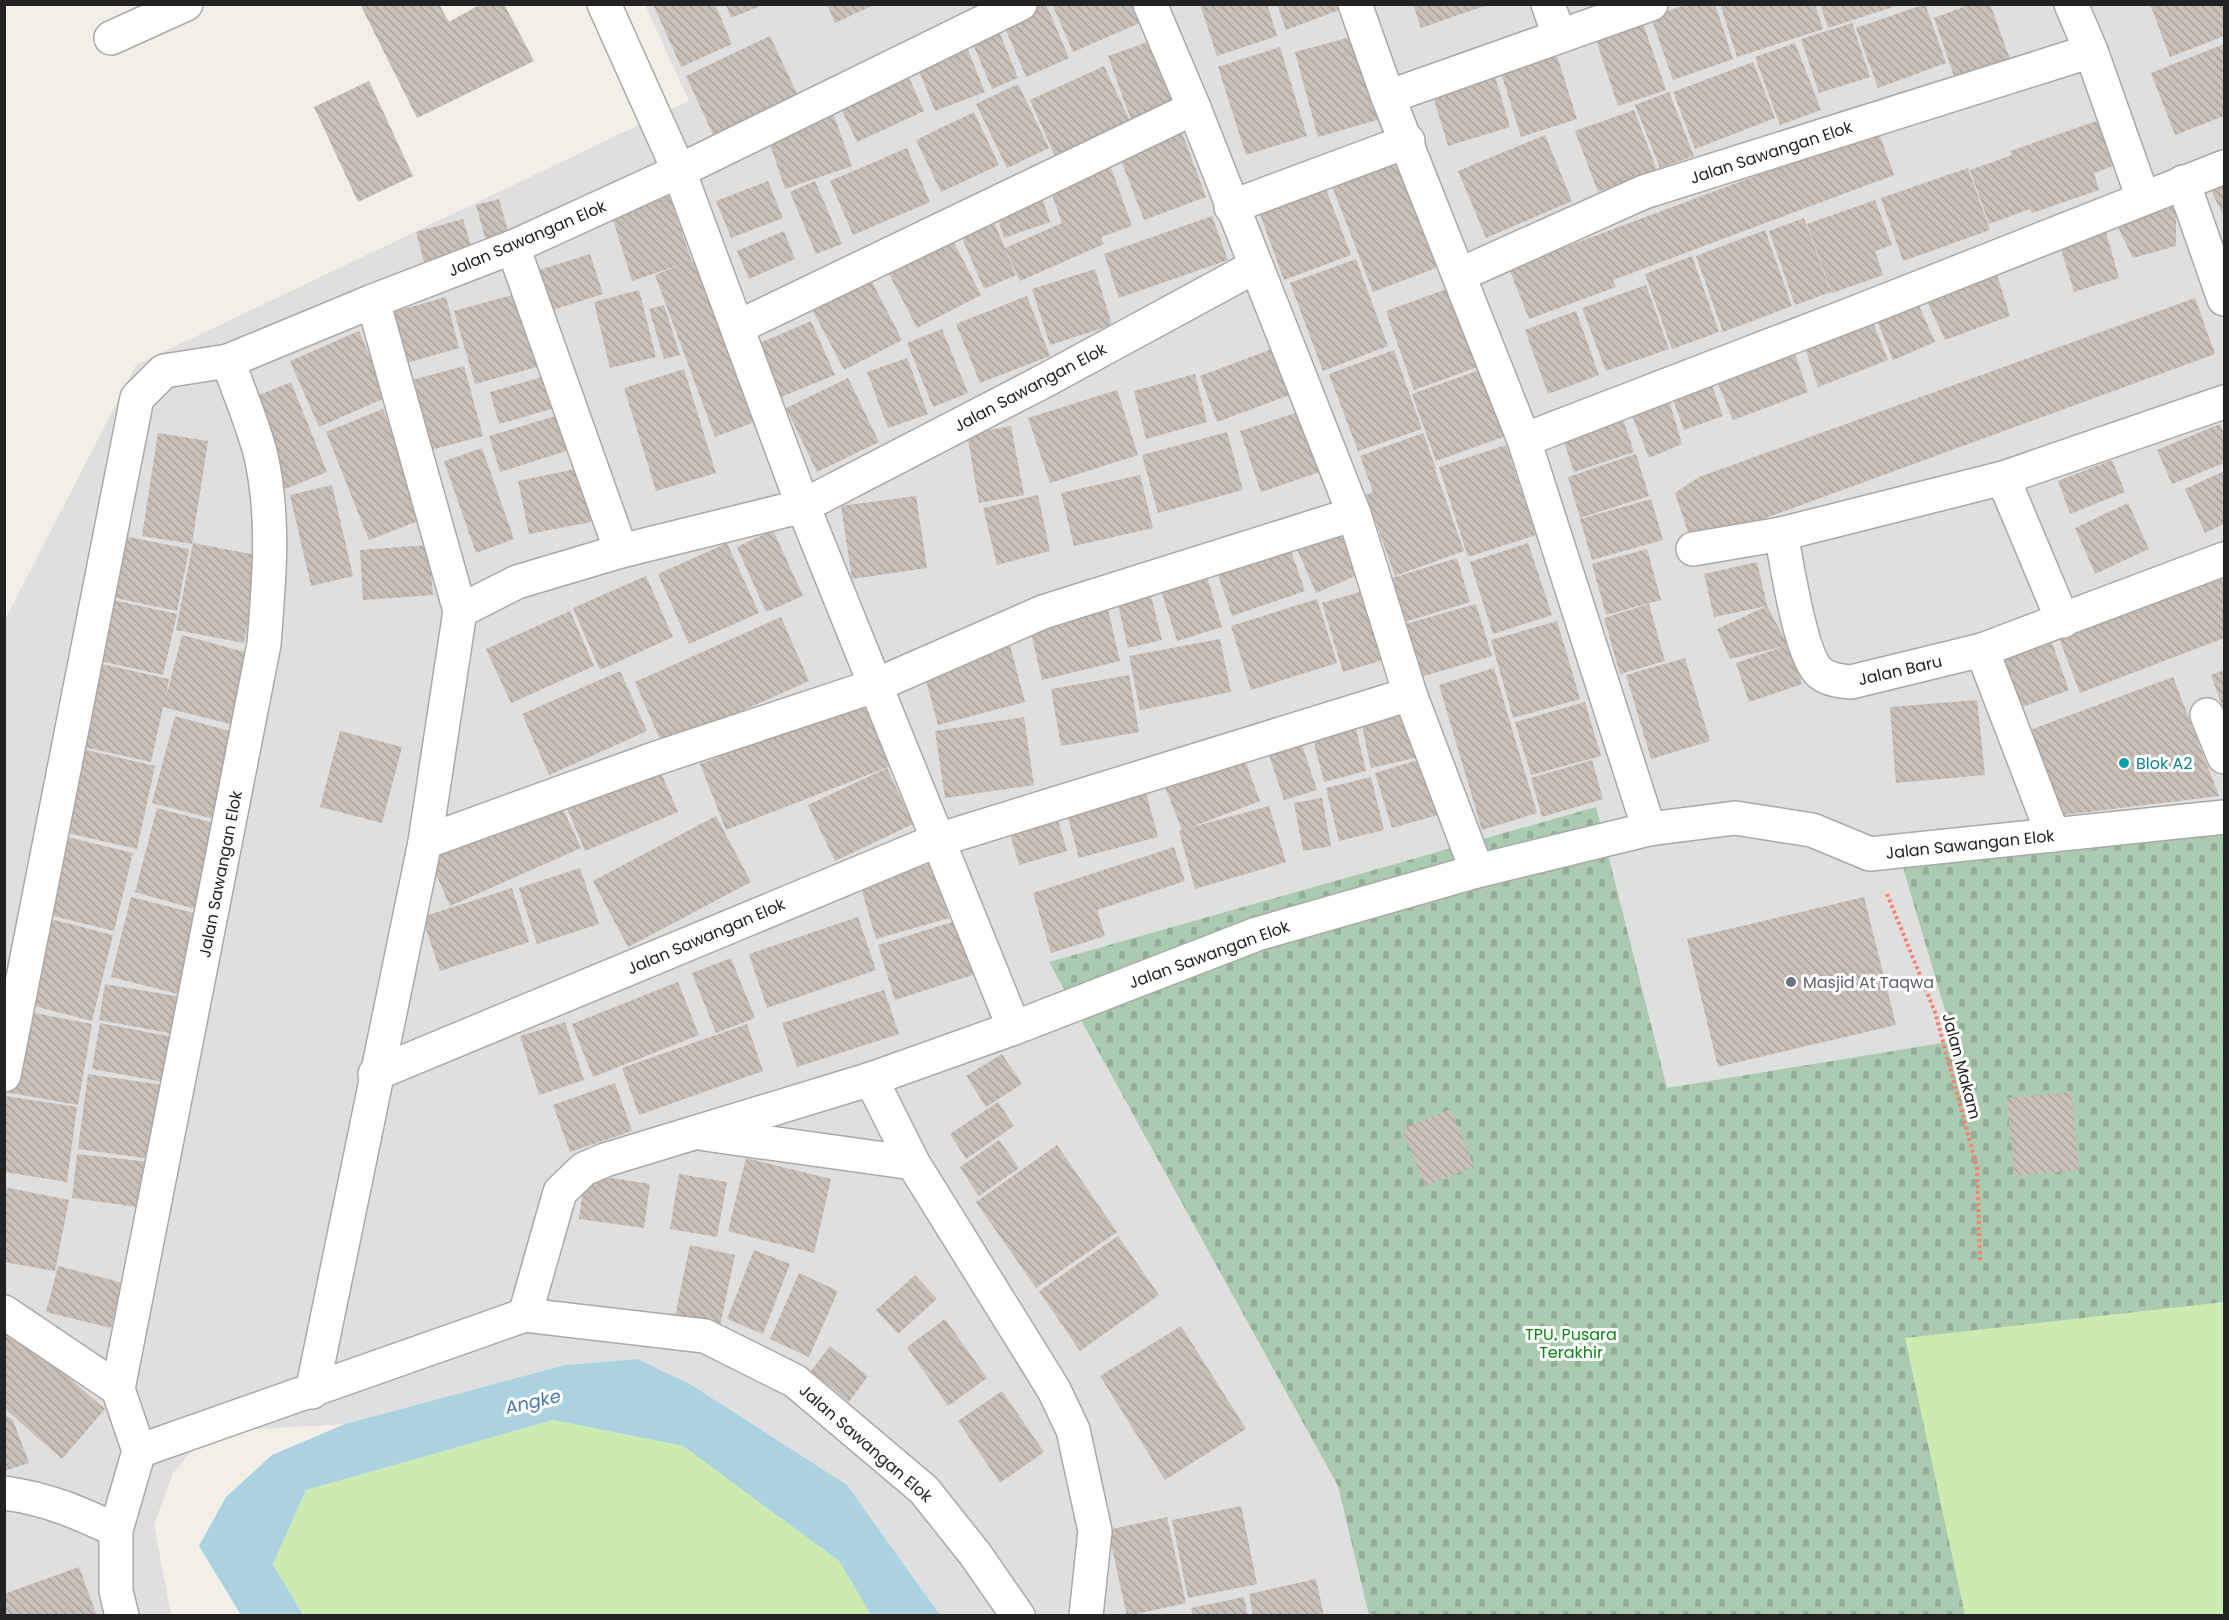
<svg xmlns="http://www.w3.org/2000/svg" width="2229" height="1620" viewBox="0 0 2229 1620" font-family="Poppins,sans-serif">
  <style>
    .residential { fill: #e0dfdf }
    .grass { fill: #cdebb0 }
    .cemetery { fill: url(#cemetery-stones) }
    .water { fill: #aad3df }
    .building { fill: url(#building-back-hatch) }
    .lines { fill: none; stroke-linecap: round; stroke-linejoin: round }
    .minor-casing { stroke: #a9a9a9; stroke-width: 36 }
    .path { stroke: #fa8072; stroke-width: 4; stroke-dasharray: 3 3; stroke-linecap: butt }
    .minor { stroke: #fff; stroke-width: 33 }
    .culture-dot { fill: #0f9aa8; stroke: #fff; stroke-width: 2 }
    .worship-dot { fill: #6b7280; stroke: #fff; stroke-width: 2 }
    .labels { text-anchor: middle; stroke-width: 6; stroke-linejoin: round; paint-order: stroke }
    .street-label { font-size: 16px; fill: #222; stroke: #fff }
    .culture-label { font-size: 16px; fill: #0d838f; stroke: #fff; text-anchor: start }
    .worship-label { font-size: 16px; fill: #5b616d; stroke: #fff; text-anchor: start }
    .park-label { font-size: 16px; fill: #0c8416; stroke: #fff }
    .water-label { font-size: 18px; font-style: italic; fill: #4a7aab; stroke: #fff }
  </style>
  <defs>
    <pattern id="cemetery-stones" width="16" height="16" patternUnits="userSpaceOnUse" patternTransform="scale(1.5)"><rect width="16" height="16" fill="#aacbaf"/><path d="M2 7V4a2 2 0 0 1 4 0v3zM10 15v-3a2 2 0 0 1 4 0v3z" fill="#92ae96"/></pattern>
    <pattern id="building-back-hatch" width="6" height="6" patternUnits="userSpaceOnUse" patternTransform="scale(1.5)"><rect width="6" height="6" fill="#c7bfb8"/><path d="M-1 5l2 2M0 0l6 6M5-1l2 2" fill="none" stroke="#aba49e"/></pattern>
  </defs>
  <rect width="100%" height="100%" fill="#f2efe9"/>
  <!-- residential -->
  <polygon class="residential" points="645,5 2224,5 2224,1615 940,1615 847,1485 690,1384 636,1359 565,1365 345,1424 208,1432 173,1473 154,1525 171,1615 5,1615 4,622 136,365 689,101"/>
  <!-- grass -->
  <g class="grass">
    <polygon points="2224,1302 2224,1615 1965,1615 1904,1338"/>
    <polygon points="553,1420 683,1446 839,1561 871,1615 303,1615 273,1564 306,1490"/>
  </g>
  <!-- cemetery -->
  <polygon class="cemetery" points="1596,807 1667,1088 1954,1041 1902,864 2224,830 2224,1302 1905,1338 1965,1615 1369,1615 1338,1486 1049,962"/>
  <!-- water -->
  <polygon class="water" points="637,1359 690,1384 847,1485 940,1615 871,1615 839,1561 683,1446 553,1420 306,1490 273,1564 303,1615 241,1615 199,1546 226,1497 272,1455 345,1424 565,1365"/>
  <!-- building -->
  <g class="building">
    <polygon points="360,4 439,4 449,22 481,4 504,4 534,61 417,118"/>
    <polygon points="653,4 715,4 732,44 681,67"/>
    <polygon points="827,4 876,4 835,23"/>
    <polygon points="1025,4 1046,4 1069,58 1026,77 1000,16"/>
    <polygon points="1052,4 1143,4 1149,19 1073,52"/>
    <polygon points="1200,4 1267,4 1277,36 1217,56"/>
    <polygon points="1277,4 1355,4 1286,30"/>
    <polygon points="1413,4 1487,4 1487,5 1421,28"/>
    <polygon points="1688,4 1715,4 1733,59 1673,80 1651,17"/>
    <polygon points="1720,4 1815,4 1823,29 1737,57"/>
    <polygon points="1820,4 1899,4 1899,5 1828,28"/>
    <polygon points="1925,4 1946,63 1878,88 1856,28"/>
    <polygon points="1971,4 1990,4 2010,59 1955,79 1934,18"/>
    <polygon points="2150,4 2224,4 2224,36 2170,57"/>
    <polygon points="726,5 763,5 731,18"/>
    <polygon points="1639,12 1666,90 1618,106 1592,28"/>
    <polygon points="994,19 1018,78 992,89 967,30"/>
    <polygon points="1852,23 1870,77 1819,93 1801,39"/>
    <polygon points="1358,35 1381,119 1318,137 1295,52"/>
    <polygon points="770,36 802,104 717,143 686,76"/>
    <polygon points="1156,39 1178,103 1131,120 1108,56"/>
    <polygon points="964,40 985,92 935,111 915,60"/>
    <polygon points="1795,43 1821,110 1780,125 1755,57"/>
    <polygon points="2224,44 2224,116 2175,135 2151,73"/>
    <polygon points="1554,46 1577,119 1521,137 1498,63"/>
    <polygon points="1280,47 1307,136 1246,155 1218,67"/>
    <polygon points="1753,62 1775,118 1695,149 1673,92"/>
    <polygon points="1104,66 1130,121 1055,156 1030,100"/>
    <polygon points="904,67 924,111 857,142 836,98"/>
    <polygon points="1493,70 1510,127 1448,146 1431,89"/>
    <polygon points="369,81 413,176 358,202 314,107"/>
    <polygon points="1018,84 1049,148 1007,168 976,104"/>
    <polygon points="1669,92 1694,156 1660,168 1635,105"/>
    <polygon points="832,110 852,166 785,189 766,132"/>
    <polygon points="1634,110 1657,170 1598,192 1575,131"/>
    <polygon points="974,112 999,165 941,192 916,140"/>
    <polygon points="2108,117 2124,162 2094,173 2099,190 2032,213 2030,209 1989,224 1970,170 2012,155 2010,151"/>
    <polygon points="1180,127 1206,197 1144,220 1117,150"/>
    <polygon points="1878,130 1894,175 1613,280 1616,287 1529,319 1509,268"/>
    <polygon points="1545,135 1572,201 1486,238 1458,171"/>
    <polygon points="907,148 930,202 853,235 830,181"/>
    <polygon points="1399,149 1444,265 1373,292 1328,176"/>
    <polygon points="1108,159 1132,226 1101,237 1104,244 1020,281 1005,248 1062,223 1047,181"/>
    <polygon points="1968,168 1990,230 1903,261 1881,198"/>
    <polygon points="2224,173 2224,217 2206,180"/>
    <polygon points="768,181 783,218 731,238 716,201"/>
    <polygon points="815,181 842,244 816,254 790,192"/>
    <polygon points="1324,184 1351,255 1284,280 1258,209"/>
    <polygon points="667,188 692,262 708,256 768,417 715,437 655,275 683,264 632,281 609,207"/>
    <polygon points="1040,191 1050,222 1004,238 994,208"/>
    <polygon points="2176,197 2176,246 2133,258 2113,217"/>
    <polygon points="499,199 512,245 489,252 476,205"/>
    <polygon points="1875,200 1892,245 1875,251 1883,275 1832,293 1807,224"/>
    <polygon points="1212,216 1228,260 1119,298 1104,254"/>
    <polygon points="992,217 1016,275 984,289 959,231"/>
    <polygon points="1804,218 1831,292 1795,305 1769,231"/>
    <polygon points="463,219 475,260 427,273 416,232"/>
    <polygon points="2104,225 2119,278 2074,292 2058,239"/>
    <polygon points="1765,230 1792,306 1723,332 1696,256"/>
    <polygon points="784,231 795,259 749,279 737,251"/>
    <polygon points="949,233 981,295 917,328 885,266"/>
    <polygon points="590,254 603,294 543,313 530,273"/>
    <polygon points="1692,256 1719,332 1672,349 1645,274"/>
    <polygon points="1356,259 1388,346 1323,371 1290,283"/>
    <polygon points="1095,269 1112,325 1050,345 1032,289"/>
    <polygon points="1995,269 2010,316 1945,340 1925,297"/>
    <polygon points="871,280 902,340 844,370 813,311"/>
    <polygon points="1458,285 1486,364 1414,390 1386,311"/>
    <polygon points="1646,285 1669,349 1606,371 1582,308"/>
    <polygon points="639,290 656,357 610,368 594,302"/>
    <polygon points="523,292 544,365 475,384 454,311"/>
    <polygon points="1027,296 1050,356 980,383 956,324"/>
    <polygon points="446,297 459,348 400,365 386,314"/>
    <polygon points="2195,298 2215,354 1719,535 1691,541 1675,493 1699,477"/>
    <polygon points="1917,301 1935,342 1893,360 1876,318"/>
    <polygon points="664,305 680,355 664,359 649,309"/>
    <polygon points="1576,311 1599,375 1548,394 1525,330"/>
    <polygon points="1870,315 1888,360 1818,387 1802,339"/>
    <polygon points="811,321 835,375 781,397 758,344"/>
    <polygon points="942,329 968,393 933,407 907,343"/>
    <polygon points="359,331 387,397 319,427 290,361"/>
    <polygon points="1283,345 1300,391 1217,422 1200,376"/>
    <polygon points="1792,345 1808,392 1733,420 1714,374"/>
    <polygon points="1394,350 1422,429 1358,451 1329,374"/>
    <polygon points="907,358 928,414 888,428 867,372"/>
    <polygon points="464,366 483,436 427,451 409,381"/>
    <polygon points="1485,368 1509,435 1436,461 1412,394"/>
    <polygon points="684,369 716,473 656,491 624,388"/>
    <polygon points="1195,374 1207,422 1146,439 1134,391"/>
    <polygon points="549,375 558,407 499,424 490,392"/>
    <polygon points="1709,377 1723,416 1684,430 1670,391"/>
    <polygon points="848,378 879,442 817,472 786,408"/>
    <polygon points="291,382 327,472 285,489 249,399"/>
    <polygon points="1665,387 1682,444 1649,458 1627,403"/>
    <polygon points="1117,390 1138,455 1050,483 1028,418"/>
    <polygon points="1619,407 1634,452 1574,472 1559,427"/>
    <polygon points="1311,408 1331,468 1261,492 1240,431"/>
    <polygon points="383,409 426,518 369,540 326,432"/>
    <polygon points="569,412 579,447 500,472 489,436"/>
    <polygon points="2220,424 2224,434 2224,463 2172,484 2157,450"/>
    <polygon points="1011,426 1024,495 979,503 967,434"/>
    <polygon points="1227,432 1243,490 1158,513 1142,455"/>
    <polygon points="158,433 208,441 192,544 142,536"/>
    <polygon points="1423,433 1436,469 1427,472 1435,470 1464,551 1395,576 1366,495 1373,492 1360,456"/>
    <polygon points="1506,445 1536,535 1468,557 1439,467"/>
    <polygon points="482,448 514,539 476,553 444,461"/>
    <polygon points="1636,454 1649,496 1580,518 1568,477"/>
    <polygon points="2112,460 2125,492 2070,514 2058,481"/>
    <polygon points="580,468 591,522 529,534 518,481"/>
    <polygon points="2224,471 2224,524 2205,533 2185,489"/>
    <polygon points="1140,475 1153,528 1074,546 1061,493"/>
    <polygon points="332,485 353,576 311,586 290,495"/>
    <polygon points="1038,495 1050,551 997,565 983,508"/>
    <polygon points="916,496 927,568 852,579 841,506"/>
    <polygon points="1651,499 1663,540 1592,560 1580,519"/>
    <polygon points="2128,503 2149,549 2095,574 2075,528"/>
    <polygon points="1346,520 1367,571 1316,593 1294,542"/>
    <polygon points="773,530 803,596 766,612 737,547"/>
    <polygon points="119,535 189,549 177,611 106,596"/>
    <polygon points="1286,537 1305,591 1232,616 1214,563"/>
    <polygon points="193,543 261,556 244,643 176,630"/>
    <polygon points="727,543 759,613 689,644 658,574"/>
    <polygon points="1528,543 1552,615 1493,634 1470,562"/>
    <polygon points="429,545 433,595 363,600 360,550"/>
    <polygon points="1647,549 1661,600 1606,615 1592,564"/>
    <polygon points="1457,558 1470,602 1395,625 1382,581"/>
    <polygon points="1757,562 1767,606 1788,645 1802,684 1749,702 1736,663 1785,646 1730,659 1717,629 1767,606 1714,617 1704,574"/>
    <polygon points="2224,563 2224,638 2080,693 2055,628"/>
    <polygon points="1205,570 1222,627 1177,641 1159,584"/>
    <polygon points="646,576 673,637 600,670 573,608"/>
    <polygon points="1373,588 1393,657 1343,672 1322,603"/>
    <polygon points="1150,592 1162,640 1128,648 1117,601"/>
    <polygon points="1317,599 1337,663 1251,690 1231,626"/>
    <polygon points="113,600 177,614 163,675 100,661"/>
    <polygon points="1476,604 1492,656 1414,679 1398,626"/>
    <polygon points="1649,604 1665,661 1620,674 1604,618"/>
    <polygon points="1107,605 1120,661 1042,680 1029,624"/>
    <polygon points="570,611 594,666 511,703 486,649"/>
    <polygon points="781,617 809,681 663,746 635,682"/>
    <polygon points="1557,621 1580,699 1513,718 1491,640"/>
    <polygon points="2048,632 2069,690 2014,710 1992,653"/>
    <polygon points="182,635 256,655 238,726 163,707 151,762 79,746 97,663 169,679 166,697"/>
    <polygon points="1220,639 1231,692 1140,710 1129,656"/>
    <polygon points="1010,646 1025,702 938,725 923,669"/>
    <polygon points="1685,658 1710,741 1651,759 1626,675"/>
    <polygon points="1494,668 1537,813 1482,830 1439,685"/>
    <polygon points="2224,670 2224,710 2211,675"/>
    <polygon points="620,671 647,731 549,775 522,714"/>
    <polygon points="1129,675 1139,732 1061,746 1051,689"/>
    <polygon points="2173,677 2219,796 2063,815 2030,730"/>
    <polygon points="870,698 896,764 726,830 700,764"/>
    <polygon points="1977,700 1985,775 1896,783 1890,707"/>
    <polygon points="1585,702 1601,756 1531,775 1515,722"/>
    <polygon points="1408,706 1419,757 1371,768 1360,716"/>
    <polygon points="175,716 244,735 222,821 152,803"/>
    <polygon points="1024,717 1034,785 945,798 935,731"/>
    <polygon points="1356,729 1366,771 1324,782 1313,739"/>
    <polygon points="340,731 402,747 382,823 320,807"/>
    <polygon points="1298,733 1317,790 1284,800 1265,743"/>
    <polygon points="1240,747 1260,801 1189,828 1269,806 1286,862 1195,889 1179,831 1182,830 1161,777"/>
    <polygon points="82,749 155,766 137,849 63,832"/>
    <polygon points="1432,756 1448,812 1392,828 1375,773"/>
    <polygon points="1592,760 1603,799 1542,817 1531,778"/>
    <polygon points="656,761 678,812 585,851 564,801"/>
    <polygon points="887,768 913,824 835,861 808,805"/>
    <polygon points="1371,777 1384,830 1339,841 1326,788"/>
    <polygon points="1144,785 1158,837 1079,858 1065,807"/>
    <polygon points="557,796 581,848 450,906 427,854"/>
    <polygon points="1322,798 1331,846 1303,851 1294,803"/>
    <polygon points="157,808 225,826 202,911 135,892"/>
    <polygon points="716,816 751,882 628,947 593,881"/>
    <polygon points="1057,816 1067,851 1019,865 1009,831"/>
    <polygon points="63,836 133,853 114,931 45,914"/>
    <polygon points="1174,847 1185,881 1097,910 1105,936 1051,953 1033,893"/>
    <polygon points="933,863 949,918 876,939 860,884"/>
    <polygon points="580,868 599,924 537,944 519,888"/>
    <polygon points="512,888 529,942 440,971 422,917"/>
    <polygon points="131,897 202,915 182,995 111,977"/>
    <polygon points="1864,897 1896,1025 1718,1067 1687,939"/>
    <polygon points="43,917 113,935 92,1021 22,1003"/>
    <polygon points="858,917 876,970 767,1008 749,954"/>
    <polygon points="962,919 979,973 895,1000 878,945"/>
    <polygon points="731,958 755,1018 716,1033 692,973"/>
    <polygon points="678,982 699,1035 593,1077 572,1024"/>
    <polygon points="105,984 181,997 174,1034 99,1020"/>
    <polygon points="884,990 899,1034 797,1067 782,1023"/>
    <polygon points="19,1010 92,1024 78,1105 5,1092"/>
    <polygon points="565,1022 584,1080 539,1095 520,1036"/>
    <polygon points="100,1023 173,1037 164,1082 92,1069"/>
    <polygon points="747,1024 763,1071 639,1115 622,1068"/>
    <polygon points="1002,1054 1022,1084 986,1107 966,1076"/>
    <polygon points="88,1074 162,1085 151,1159 78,1149"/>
    <polygon points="615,1083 632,1131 570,1152 553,1105"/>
    <polygon points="2071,1092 2079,1170 2014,1176 2007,1098"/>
    <polygon points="5,1096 77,1107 67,1182 5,1172"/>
    <polygon points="998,1102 1014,1126 966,1159 950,1134"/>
    <polygon points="1451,1109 1474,1167 1425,1186 1402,1129"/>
    <polygon points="999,1140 1019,1168 979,1196 960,1167"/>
    <polygon points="1057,1145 1117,1232 1036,1288 976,1202"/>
    <polygon points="77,1154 150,1162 145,1208 72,1198"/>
    <polygon points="746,1158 831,1179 814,1253 728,1231"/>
    <polygon points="585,1174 650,1184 644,1228 579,1219"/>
    <polygon points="679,1174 727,1182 717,1237 670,1229"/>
    <polygon points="4,1187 69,1200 55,1271 4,1262"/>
    <polygon points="1118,1236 1159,1295 1080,1351 1039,1291"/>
    <polygon points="690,1245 735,1255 719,1331 674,1321"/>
    <polygon points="754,1250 790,1264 763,1334 727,1319"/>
    <polygon points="58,1266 123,1283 111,1328 46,1312"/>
    <polygon points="799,1273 838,1291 809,1357 770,1339"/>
    <polygon points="915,1275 937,1299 898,1334 876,1310"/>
    <polygon points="945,1319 987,1378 948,1406 907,1347"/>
    <polygon points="8,1325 105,1409 62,1459 4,1408 4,1330"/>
    <polygon points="1181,1326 1246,1429 1165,1480 1100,1376"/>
    <polygon points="830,1346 868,1376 849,1402 811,1371"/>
    <polygon points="1002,1391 1044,1452 1000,1483 958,1421"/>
    <polygon points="4,1414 13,1420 29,1463 4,1471"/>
    <polygon points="1241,1506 1257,1584 1188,1598 1172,1520"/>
    <polygon points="1167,1517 1186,1603 1127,1616 1108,1530"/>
    <polygon points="79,1567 97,1616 4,1616 4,1594"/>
    <polygon points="1316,1579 1324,1616 1253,1616 1249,1594"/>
    <polygon points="1244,1597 1248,1616 1193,1616 1191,1608"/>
  </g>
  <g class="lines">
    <!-- minor casing -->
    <g class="minor-casing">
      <g id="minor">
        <polyline points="604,4 679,171 803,506 1014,1028"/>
        <polyline points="1150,4 1194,108 1354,514 1410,694 1477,871"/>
        <polyline points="1355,4 1388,97 1524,440 1649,829"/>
        <polyline points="1548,4 1559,36"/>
        <polyline points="2071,4 2091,51 2143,198"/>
        <polyline points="111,38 186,4"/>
        <polyline points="1388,97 1651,4"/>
        <polyline points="2183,182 2224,299"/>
        <polyline points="1231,207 1408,141"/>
        <polyline points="513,247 621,551"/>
        <polyline points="1459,275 1644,192 2091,51"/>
        <polyline points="373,301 460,611"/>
        <polyline points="738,327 1194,108"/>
        <polyline points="1524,440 1862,310 2224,167"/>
        <polyline points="2003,478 2063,621"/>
        <path d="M1781,534C1787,563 1800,656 1820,673C1829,680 1840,681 1851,682L1982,650L2224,559"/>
        <polyline points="1693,549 1781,534 2003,478 2224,402"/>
        <polyline points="1982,650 2053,835"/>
        <polyline points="2207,715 2224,757"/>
        <polyline points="425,842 651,760 874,686 1043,612 1354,514"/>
        <polyline points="375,1074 938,840 1410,694"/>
        <polyline points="4,1075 137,398 164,371 228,361 373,301 513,247 679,171 1020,4"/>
        <polyline points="871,1079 913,1163"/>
        <polyline points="705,1134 913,1163 1054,1390 1073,1430 1095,1531 1086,1616"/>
        <polyline points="4,1312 118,1389"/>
        <polyline points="525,1315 560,1192 584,1169 605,1160 871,1079 1014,1028 1257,934 1477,871 1649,829 1735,818 1812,830 1870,854 2224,817"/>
        <polyline points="312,1392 425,842 460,611 517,582 621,551 803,506 1044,381 1256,266"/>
        <polyline points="139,1451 525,1315 705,1336 795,1381 924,1490 975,1554 1018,1616"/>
        <path d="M4,1493C48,1499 77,1512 116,1530"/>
        <path d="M122,1616L116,1591V1530L139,1451L118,1389L264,644C269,580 275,519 261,456C253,424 239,392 228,361"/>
      </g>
    </g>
    <!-- path -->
    <polyline class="path" points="1887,894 1935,1012 1977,1168 1980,1260"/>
    <!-- minor -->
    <use href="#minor" class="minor"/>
  </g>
  <!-- markers -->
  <circle class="culture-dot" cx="2124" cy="763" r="6"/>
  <circle class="worship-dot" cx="1791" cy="982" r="6"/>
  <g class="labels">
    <!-- street labels -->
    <g class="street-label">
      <text transform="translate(1771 152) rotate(-18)" y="6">Jalan Sawangan Elok</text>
      <text transform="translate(527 238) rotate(-23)" y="6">Jalan Sawangan Elok</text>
      <text transform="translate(1030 387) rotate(-28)" y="6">Jalan Sawangan Elok</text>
      <text transform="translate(1900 670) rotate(-13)" y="6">Jalan Baru</text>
      <text transform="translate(1970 844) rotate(-6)" y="6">Jalan Sawangan Elok</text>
      <text transform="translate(220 874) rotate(-79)" y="6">Jalan Sawangan Elok</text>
      <text transform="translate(706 936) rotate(-23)" y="6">Jalan Sawangan Elok</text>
      <text transform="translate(1209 954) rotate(-20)" y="6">Jalan Sawangan Elok</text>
      <text transform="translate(1962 1066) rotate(75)" y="6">Jalan Makam</text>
      <text transform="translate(866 1443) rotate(41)" y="6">Jalan Sawangan Elok</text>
    </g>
    <!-- culture labels -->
    <g class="culture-label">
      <text x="2136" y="769">Blok A2</text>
    </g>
    <!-- worship labels -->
    <g class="worship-label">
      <text x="1803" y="988">Masjid At Taqwa</text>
    </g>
    <!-- park labels -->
    <g class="park-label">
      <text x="1571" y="1340">TPU. Pusara<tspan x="1571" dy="18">Terakhir</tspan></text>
    </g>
    <!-- water labels -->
    <g class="water-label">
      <text transform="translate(533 1402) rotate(-13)" y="6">Angke</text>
    </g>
  </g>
  <!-- border -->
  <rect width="2229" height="1620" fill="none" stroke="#222222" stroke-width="12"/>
</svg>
